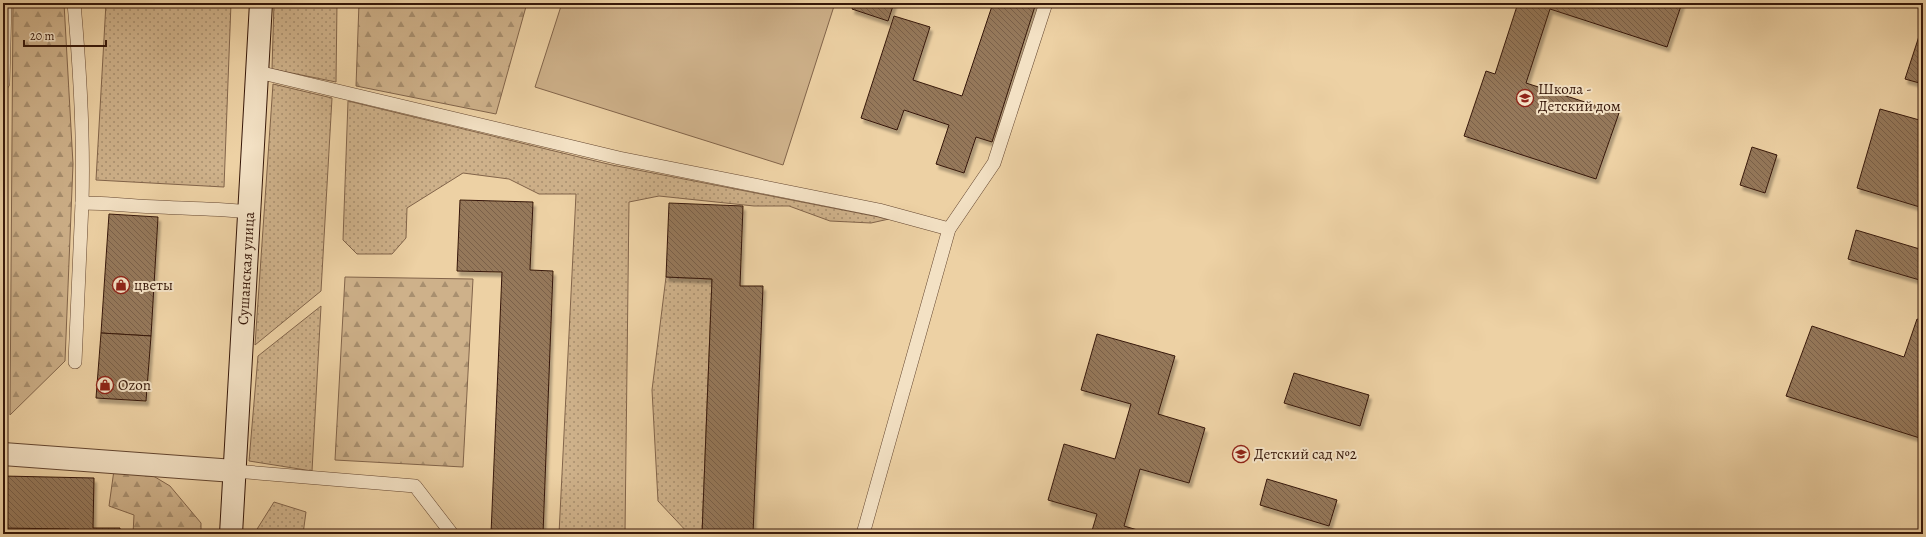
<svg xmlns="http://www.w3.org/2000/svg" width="1926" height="537" viewBox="0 0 1926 537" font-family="Alegreya,serif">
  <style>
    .grass { fill: url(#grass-dots); stroke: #82644a }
    .forest { fill: url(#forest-firs); stroke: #82644a }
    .garden { fill: #ceb18a; stroke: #82644a }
    .building { fill: url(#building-back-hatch); stroke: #361709; filter: url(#shadow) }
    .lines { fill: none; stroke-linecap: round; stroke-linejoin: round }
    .service-casing { stroke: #644630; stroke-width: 14 }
    .minor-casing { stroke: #644630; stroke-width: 24 }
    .secondary-casing { stroke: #361709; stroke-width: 24 }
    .service { stroke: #f3e1c4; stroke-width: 13 }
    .minor { stroke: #f3e1c4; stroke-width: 22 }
    .secondary { stroke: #f3e1c4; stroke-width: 22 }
    .labels { text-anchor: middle; stroke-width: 4; stroke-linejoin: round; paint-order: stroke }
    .poi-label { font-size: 15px; fill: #361709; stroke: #f3e1c4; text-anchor: start }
    .street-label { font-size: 15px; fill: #361709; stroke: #f3e1c4 }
  </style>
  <defs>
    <pattern id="grass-dots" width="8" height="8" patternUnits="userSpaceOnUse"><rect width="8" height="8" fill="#ceb18a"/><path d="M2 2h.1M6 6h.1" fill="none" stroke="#a88f6f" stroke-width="1.8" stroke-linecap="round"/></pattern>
    <pattern id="forest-firs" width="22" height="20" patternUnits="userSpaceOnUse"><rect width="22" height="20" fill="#ceb18a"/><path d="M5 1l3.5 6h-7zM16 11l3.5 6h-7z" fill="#a88f6f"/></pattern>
    <pattern id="building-back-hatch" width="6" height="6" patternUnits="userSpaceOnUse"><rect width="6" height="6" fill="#95785a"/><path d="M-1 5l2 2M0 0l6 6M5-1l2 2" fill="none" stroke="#7a6149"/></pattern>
    <filter id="shadow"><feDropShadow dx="2.5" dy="4.5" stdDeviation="1" flood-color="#0004"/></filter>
  </defs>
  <rect width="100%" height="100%" fill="#edd1a4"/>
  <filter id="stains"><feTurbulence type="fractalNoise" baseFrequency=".005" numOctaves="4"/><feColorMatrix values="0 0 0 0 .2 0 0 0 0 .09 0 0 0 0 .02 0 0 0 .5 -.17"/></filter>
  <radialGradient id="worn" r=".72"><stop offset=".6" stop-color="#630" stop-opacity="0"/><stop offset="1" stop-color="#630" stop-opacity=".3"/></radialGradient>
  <!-- grass -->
  <g class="grass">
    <polygon points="106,3 231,3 224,187 96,180"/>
    <polygon points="274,3 337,3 336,82 272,69"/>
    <polygon points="273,84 332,98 321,291 255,345"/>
    <polygon points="348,101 612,165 889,219 871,223 830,221 789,206 754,206 659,196 629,202 625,534 559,534 576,194 539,194 509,179 463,173 407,208 406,238 392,254 357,254 343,240"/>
    <polygon points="666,277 712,279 702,534 689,534 658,501 652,390"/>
    <polygon points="321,306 312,471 249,461 258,356"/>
    <polygon points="274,502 306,512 303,534 254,534"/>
  </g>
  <!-- forest -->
  <g class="forest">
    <polygon points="13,3 64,3 73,164 65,361 10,415"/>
    <polygon points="359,3 527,3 496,114 356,86"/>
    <polygon points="345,277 473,279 463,467 335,460"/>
    <polygon points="114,470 145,471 170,486 201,523 201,534 133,534 134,515 109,506"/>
  </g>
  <!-- garden -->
  <polygon class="garden" points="562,3 835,3 783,165 535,87"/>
  <!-- building -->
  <g class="building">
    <polygon points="854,3 894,3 888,21 852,9"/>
    <polygon points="993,3 1036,3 992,142 976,137 964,173 936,164 949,125 904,110 897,130 861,118 894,16 930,27 913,80 962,96"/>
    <polygon points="1518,3 1682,3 1667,47 1550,9 1526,83 1619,113 1596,179 1464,136 1486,71 1495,74"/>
    <polygon points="1923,24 1923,84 1905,79"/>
    <polygon points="1880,109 1923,121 1923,208 1857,188"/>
    <polygon points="1752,147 1777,155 1765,193 1740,185"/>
    <polygon points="460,200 533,202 530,270 553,271 543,534 491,534 502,272 457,271"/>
    <polygon points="669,203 743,206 740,286 763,286 753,534 702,534 712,279 666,277"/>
    <polygon points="109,214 158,217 151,336 101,333"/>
    <polygon points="1856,230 1923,250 1923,281 1848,259"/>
    <polygon points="1917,319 1923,321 1923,439 1786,396 1812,326 1904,357"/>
    <polygon points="101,333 151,336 146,401 96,398"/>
    <polygon points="1097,334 1175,356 1158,414 1205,428 1189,483 1140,469 1124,526 1151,534 1091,534 1097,514 1048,500 1064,444 1115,459 1131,404 1081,390"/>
    <polygon points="1294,373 1369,395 1360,426 1284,403"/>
    <polygon points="3,476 94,478 93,528 120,528 120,534 69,534 69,529 3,528"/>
    <polygon points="1267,479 1337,500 1329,526 1260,505"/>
  </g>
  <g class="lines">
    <!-- service casing -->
    <g class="service-casing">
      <g id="service">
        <path d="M74,3C80,70 84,136 82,203C108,203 133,206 159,207C189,209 219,208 249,212"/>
        <polyline points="258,72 619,158 879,210 949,229"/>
        <polyline points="3,83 5,3"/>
        <polyline points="75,362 82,203"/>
        <polyline points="234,471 415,486 452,534"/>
        <polyline points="863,534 949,229 994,163 1046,3"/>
      </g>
    </g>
    <!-- minor casing -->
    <g class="minor-casing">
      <polyline id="minor" points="3,454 234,471"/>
    </g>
    <!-- secondary casing -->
    <g class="secondary-casing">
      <g id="secondary">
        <path id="s1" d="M231,534L261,3"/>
      </g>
    </g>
    <!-- service -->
    <use href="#service" class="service"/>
    <!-- minor -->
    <use href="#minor" class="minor"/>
    <!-- secondary -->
    <use href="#secondary" class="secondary"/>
  </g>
  <!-- icons -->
  <defs>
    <g id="school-ring" transform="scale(0.9)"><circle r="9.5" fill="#f3e1c4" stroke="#8f2418" stroke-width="1.5"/><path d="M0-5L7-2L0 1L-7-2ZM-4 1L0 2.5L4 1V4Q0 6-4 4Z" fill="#8f2418"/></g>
    <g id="shop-ring" transform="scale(0.9)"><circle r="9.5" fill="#f3e1c4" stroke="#8f2418" stroke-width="1.5"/><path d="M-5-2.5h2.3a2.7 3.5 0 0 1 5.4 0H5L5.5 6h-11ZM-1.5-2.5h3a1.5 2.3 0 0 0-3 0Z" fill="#8f2418"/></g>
  </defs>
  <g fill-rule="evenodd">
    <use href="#school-ring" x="1525" y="98"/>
    <use href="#shop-ring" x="121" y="285"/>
    <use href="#shop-ring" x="105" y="385"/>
    <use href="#school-ring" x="1241" y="454"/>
  </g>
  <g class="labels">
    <!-- poi labels -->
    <g class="poi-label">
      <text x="1538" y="94">Школа -<tspan x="1538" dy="17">Детский дом</tspan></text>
      <text x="134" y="290">цветы</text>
      <text x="118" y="390">Ozon</text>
      <text x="1254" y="459">Детский сад №2</text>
    </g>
    <!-- street labels -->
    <g class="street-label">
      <text dy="5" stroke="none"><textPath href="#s1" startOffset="266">Сушанская улица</textPath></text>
    </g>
  </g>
  <!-- margin -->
  <rect width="1926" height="537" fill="none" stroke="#edd1a4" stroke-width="16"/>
  <rect x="4" y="4" width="1918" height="529" fill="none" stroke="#361709" stroke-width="2"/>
  <rect x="8" y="8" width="1910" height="521" fill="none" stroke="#361709"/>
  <!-- scale -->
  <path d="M24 40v6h82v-6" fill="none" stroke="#361709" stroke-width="2"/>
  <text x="30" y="40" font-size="12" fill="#361709" stroke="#f3e1c4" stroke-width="3" paint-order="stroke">20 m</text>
  <rect width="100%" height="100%" filter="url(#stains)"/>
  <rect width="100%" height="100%" fill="url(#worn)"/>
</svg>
